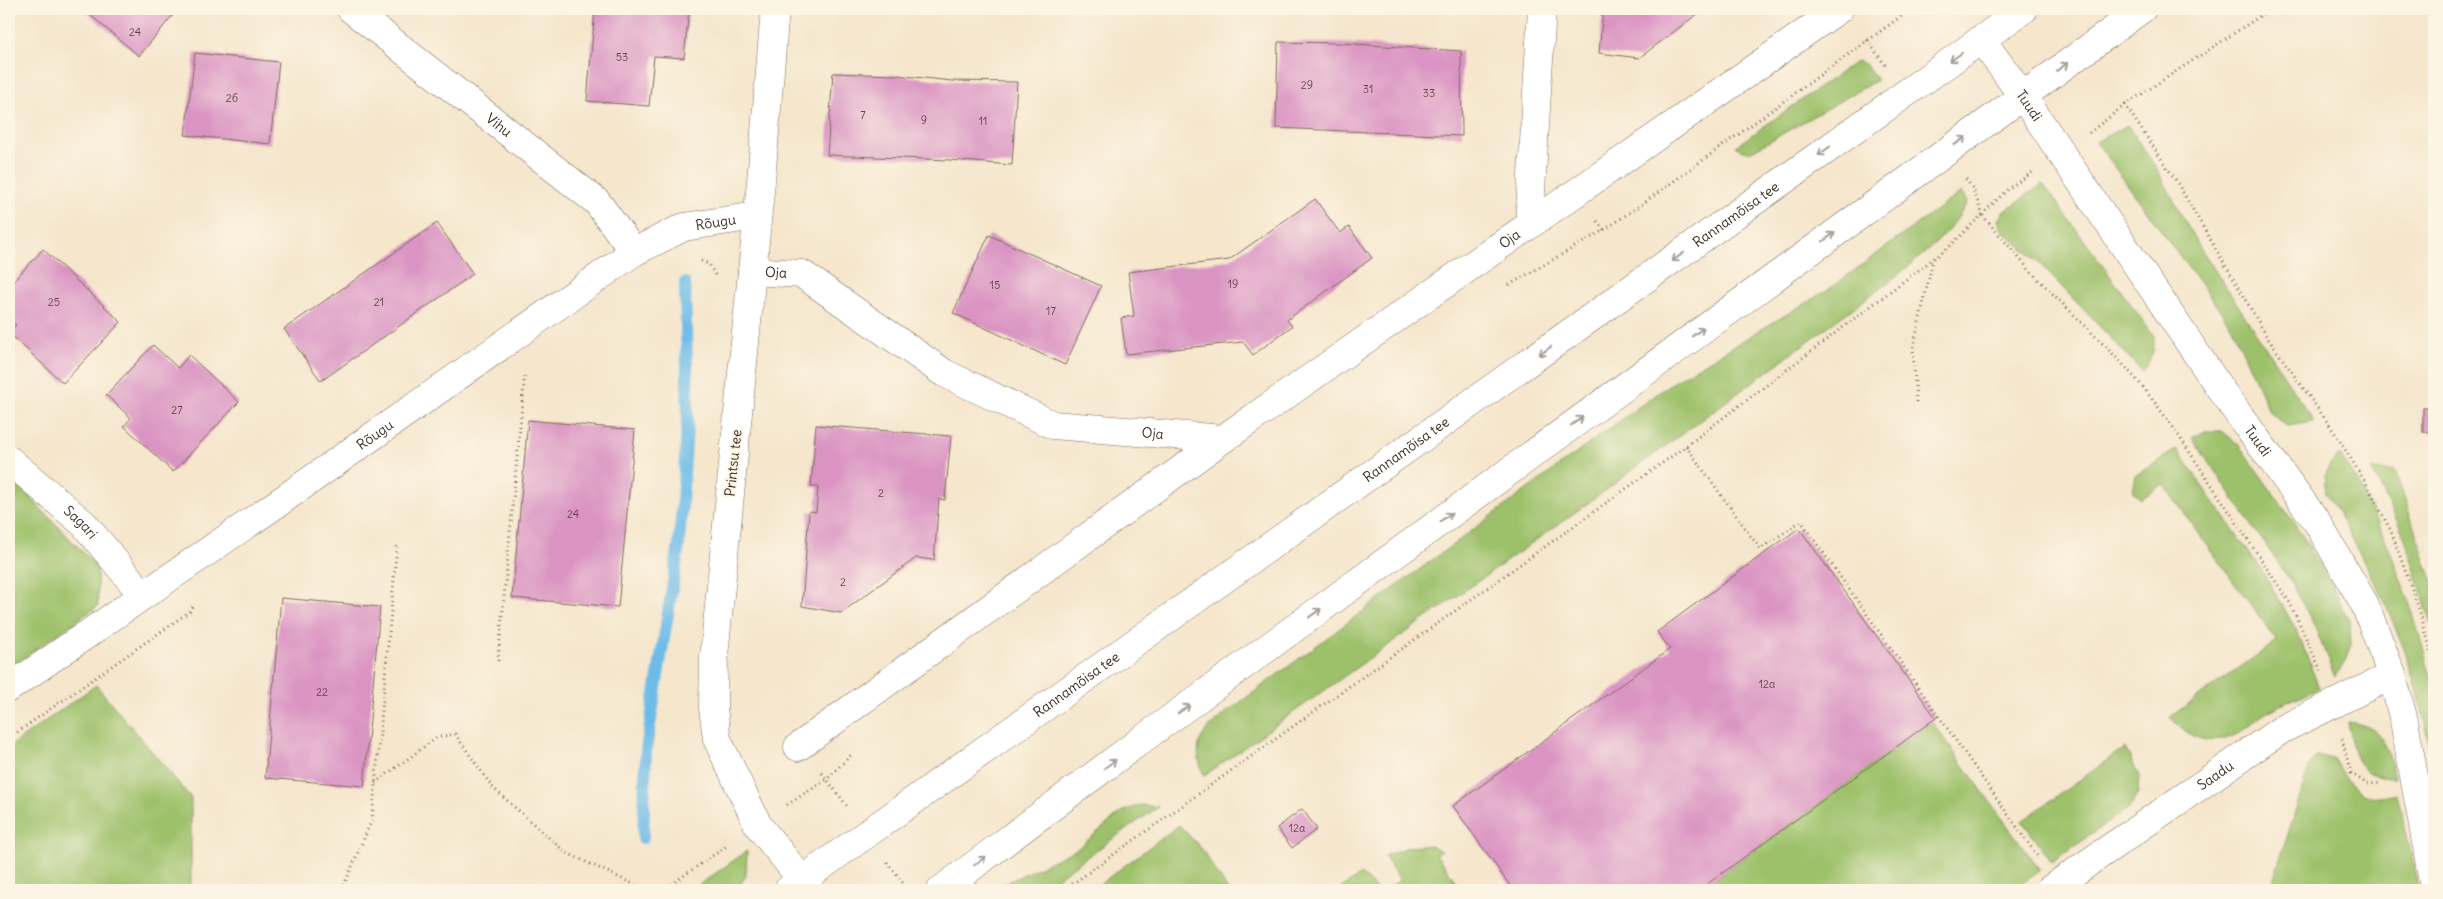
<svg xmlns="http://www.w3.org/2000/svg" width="2443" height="899" viewBox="0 0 2443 899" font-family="Delius,sans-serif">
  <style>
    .green { fill: #9dc16b; stroke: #6c7644 }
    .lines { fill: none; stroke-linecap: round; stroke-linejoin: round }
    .stream { stroke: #6dbce8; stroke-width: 12 }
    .building { fill: #da94c3 }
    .minor-casing { stroke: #7c6c5b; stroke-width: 29 }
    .major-casing { stroke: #7c6c5b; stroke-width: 29 }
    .path { stroke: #7c6c5b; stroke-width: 3; stroke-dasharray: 1 4; stroke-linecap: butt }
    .minor { stroke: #fff; stroke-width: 28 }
    .major { stroke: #fff; stroke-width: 28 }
    .oneway { stroke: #a79f9a }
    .labels { text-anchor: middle; stroke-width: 4; stroke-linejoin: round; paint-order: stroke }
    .number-label { font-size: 11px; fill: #634447 }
    .street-label { font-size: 14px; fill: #3b2a1e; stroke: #fcf5e5 }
  </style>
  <rect width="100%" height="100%" fill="#fcf5e5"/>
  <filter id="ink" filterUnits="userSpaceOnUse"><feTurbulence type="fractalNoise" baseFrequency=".02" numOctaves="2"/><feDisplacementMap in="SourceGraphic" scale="10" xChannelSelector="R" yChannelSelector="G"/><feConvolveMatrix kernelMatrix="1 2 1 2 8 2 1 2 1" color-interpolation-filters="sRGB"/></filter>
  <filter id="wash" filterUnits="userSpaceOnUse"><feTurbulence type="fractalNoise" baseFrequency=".0096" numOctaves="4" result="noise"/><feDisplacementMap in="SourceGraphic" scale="20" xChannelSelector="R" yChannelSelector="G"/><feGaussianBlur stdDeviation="1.12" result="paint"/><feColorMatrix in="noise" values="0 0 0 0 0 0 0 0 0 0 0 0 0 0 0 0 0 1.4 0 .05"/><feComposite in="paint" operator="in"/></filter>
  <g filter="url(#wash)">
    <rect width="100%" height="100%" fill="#f5e6cc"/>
    <!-- green -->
    <g class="green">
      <polygon points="1857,61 1866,65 1877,80 1752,151 1742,151 1736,146"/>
      <polygon points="2127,125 2157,169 2194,238 2314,422 2288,426 2279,421 2268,409 2232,327 2096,142"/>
      <path d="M2043,184L2154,336C2155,351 2151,360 2142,371L2040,264L2002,230L1998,220L2003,212Z"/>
      <path d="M1961,192L1967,202C1952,234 1921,256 1894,278L1587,504L1204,776C1192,745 1199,735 1223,715L1640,406L1678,379L1829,289Z"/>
      <polygon points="2205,431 2222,431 2238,444 2295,524 2329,579 2350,623 2351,644 2345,662 2335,677 2314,625 2291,582 2192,438"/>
      <path d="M2177,449L2265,575L2297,631L2319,688C2301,696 2283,703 2266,713C2254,720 2244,732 2231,737C2207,747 2186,735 2170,717L2277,641L2163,484L2141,499L2133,492L2136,475Z"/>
      <polygon points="2340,455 2363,492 2388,546 2411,607 2434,686 2434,768 2423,714 2406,654 2384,600 2354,542 2326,493 2324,476 2330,464"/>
      <polygon points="2372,470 2395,471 2434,586 2434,634 2404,535"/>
      <polygon points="9,480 24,491 97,567 98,606 9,668"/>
      <polygon points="96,685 191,798 191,890 9,890 9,747"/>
      <polygon points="1932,722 2040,870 2012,890 1699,890"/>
      <path d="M2348,722C2385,726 2387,746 2394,778C2355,778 2353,754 2348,722Z"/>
      <polygon points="2125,748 2139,776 2138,794 2129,808 2052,862 2022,821"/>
      <path d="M2316,757L2333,758C2342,774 2356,796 2377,797C2383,797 2391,795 2397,794L2420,890H2270L2310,765Z"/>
      <polygon points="1140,805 1158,807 1040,890 991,890 1077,849 1123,811"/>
      <polygon points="1179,825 1201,848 1228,890 1092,890"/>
      <polygon points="1431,845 1441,851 1436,854 1462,890 1385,890 1400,880 1384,856 1408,847"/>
      <polygon points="747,851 746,876 736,890 692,890"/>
      <polygon points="1361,874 1377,890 1339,890"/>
    </g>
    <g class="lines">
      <!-- stream -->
      <polyline class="stream" points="643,838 646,750 679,545 688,414 685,283"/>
    </g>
    <g id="blocks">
      <!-- building -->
      <g class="building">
        <polygon points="83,9 178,9 139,56"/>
        <polygon points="595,9 689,9 684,58 654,56 649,106 587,101"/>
        <polygon points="1603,9 1704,9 1639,58 1599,53"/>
        <polygon points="1278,42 1339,43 1461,51 1462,136 1276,128"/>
        <polygon points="195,53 279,62 270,144 185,135"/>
        <polygon points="833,73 896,75 952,81 1017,82 1012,165 950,160 827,155"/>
        <polygon points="1315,199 1340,233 1349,227 1372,258 1287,320 1292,326 1253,355 1243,342 1126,354 1121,318 1134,316 1128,272 1229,260"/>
        <polygon points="437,223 473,274 321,381 284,329"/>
        <polygon points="989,235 1101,286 1065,365 953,313"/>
        <polygon points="43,249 121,322 63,383 9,333 16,325 9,319 9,286"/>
        <polygon points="153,345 178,368 189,355 239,402 173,472 124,426 131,418 106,395"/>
        <rect x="2423" y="408" width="11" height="24"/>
        <polygon points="528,420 635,430 618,607 512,598"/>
        <polygon points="816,425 951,436 945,500 939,499 934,560 916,558 841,613 802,606 809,511 816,512 818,487 811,487"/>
        <polygon points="1799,528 1936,718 1699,890 1513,890 1453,806 1670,649 1657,632"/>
        <polygon points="281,598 380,607 364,786 265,778"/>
        <polygon points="1302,809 1317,829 1292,848 1277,828"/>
      </g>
    </g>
  </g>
  <g filter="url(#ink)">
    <use href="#blocks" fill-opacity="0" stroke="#7c6c5b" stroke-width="1"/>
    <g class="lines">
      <!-- minor casing -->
      <g class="minor-casing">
        <g id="minor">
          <path id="s1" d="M351,9L597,202L634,252"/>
          <polyline points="775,9 761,181 714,656 713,708 717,739 758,825 810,890"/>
          <path id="s2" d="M1981,39L2022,95L2223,393L2317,522L2365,605L2392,675L2404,721L2434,886"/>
          <polyline points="1529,225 1542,9"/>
          <path id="s3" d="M752,271L802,274L944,373L1053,425L1223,439L1839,9"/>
          <path id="s4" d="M9,460L84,524L143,595"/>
          <path id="s5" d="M9,688L278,503L634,252L684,227L756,216"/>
          <polyline points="798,747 1223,439"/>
          <path id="s6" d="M2049,890L2281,730L2392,675"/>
        </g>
      </g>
      <!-- major casing -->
      <g class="major-casing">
        <g id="major">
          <path id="s7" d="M788,890L2024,9"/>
          <polyline points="941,890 1144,738 2142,9"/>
        </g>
      </g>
      <!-- path -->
      <g class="path">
        <polyline points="1867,40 1886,66"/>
        <polyline points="2125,105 2271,9"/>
        <polyline points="2089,133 2125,105 2175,179 2269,340 2333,430 2366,483 2391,531 2420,612 2434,662"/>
        <polyline points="1966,179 1973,189 1983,216 2032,273 2118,359 2143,387 2173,427 2290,603 2321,671"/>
        <polyline points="1597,221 1604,230"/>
        <polyline points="701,261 709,264 715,275"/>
        <polyline points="1509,285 1604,230 1641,205 1911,9"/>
        <polyline points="1916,402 1913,349 1933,260"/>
        <polyline points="1686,446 1760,549 1801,521 2038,857"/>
        <polyline points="498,661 525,373"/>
        <polyline points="9,738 189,612 194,605"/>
        <polyline points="2342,739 2351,773 2367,784 2381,783"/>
        <polyline points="822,773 847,806"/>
        <polyline points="375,783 436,738 455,734 493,788 565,852 646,890"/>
        <polyline points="787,805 827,779 853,753"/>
        <polyline points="887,862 906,887"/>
        <polyline points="342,890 372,820 397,545"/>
        <polyline points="663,890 728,845"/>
        <polyline points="1064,890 1686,446 1949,247 2009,188 2033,172"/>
      </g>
      <!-- minor -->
      <use href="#minor" class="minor"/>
      <!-- major -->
      <use href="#major" class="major"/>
    </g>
    <!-- one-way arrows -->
    <defs><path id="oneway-shaft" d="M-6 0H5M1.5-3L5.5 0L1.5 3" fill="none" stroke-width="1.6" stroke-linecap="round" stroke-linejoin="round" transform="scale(1.25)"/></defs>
    <g class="oneway">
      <use href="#oneway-shaft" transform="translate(1956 57) rotate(145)"/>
      <use href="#oneway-shaft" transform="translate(2062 67) rotate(-36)"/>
      <use href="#oneway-shaft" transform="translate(1960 141) rotate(-36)"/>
      <use href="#oneway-shaft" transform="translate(1824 151) rotate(144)"/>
      <use href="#oneway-shaft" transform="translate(1829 237) rotate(-36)"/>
      <use href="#oneway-shaft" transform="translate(1678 257) rotate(144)"/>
      <use href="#oneway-shaft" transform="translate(1698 332) rotate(-36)"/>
      <use href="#oneway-shaft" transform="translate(1545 351) rotate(144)"/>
      <use href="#oneway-shaft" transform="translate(1577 421) rotate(-36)"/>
      <use href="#oneway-shaft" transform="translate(1446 517) rotate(-36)"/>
      <use href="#oneway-shaft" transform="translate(1315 613) rotate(-36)"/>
      <use href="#oneway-shaft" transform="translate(1184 709) rotate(-36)"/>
      <use href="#oneway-shaft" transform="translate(1110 764) rotate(-37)"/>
      <use href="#oneway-shaft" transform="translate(980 861) rotate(-37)"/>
    </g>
  </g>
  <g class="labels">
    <!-- number labels -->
    <g class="number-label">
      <text x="135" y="36">24</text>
      <text x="622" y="61">53</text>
      <text x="1307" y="89">29</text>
      <text x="1368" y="93">31</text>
      <text x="1429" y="97">33</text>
      <text x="232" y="102">26</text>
      <text x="863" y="119">7</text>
      <text x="924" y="124">9</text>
      <text x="983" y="125">11</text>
      <text x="1233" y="288">19</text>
      <text x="995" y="289">15</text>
      <text x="54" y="306">25</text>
      <text x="379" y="306">21</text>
      <text x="1051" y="315">17</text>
      <text x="177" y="414">27</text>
      <text x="881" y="497">2</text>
      <text x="573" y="518">24</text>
      <text x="843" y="586">2</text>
      <text x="1767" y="688">12a</text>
      <text x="322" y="696">22</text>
      <text x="1297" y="832">12a</text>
    </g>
    <!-- street labels -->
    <g class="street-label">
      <text dy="5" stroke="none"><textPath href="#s2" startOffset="82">Tuudi</textPath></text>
      <text dy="5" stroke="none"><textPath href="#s1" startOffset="188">Vihu</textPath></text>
      <text dy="5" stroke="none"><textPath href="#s7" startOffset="1164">Rannamõisa tee</textPath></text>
      <text dy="5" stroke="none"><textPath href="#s5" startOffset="850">Rõugu</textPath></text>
      <text dy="5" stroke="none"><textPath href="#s3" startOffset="864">Oja</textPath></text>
      <text dy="5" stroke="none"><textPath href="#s3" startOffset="24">Oja</textPath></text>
      <text dy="5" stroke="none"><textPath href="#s3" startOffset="444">Oja</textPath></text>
      <text dy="5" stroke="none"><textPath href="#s5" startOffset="445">Rõugu</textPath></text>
      <text dy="5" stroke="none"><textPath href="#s2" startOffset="488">Tuudi</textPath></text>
      <text dy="5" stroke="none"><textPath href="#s7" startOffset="759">Rannamõisa tee</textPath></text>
      <text transform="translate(733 463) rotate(-84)" y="5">Printsu tee</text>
      <text dy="5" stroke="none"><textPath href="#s4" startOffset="95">Sagari</textPath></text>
      <text dy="5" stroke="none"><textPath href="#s7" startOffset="354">Rannamõisa tee</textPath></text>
      <text dy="5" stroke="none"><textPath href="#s6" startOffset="202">Saadu</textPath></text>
    </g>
  </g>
  <!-- margin -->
  <rect width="2443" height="899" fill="none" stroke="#fcf5e5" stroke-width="30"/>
</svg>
